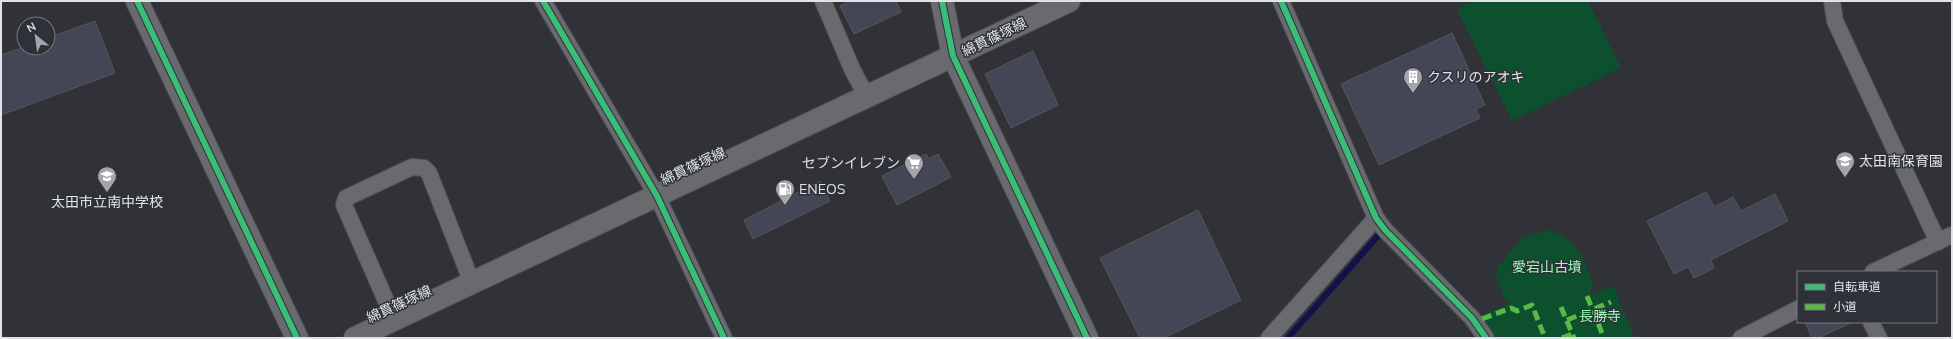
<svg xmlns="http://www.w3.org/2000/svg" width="1953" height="339" viewBox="0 0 1953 339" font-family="Mulish,'Noto Sans JP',sans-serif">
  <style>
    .green { fill: #0d502d }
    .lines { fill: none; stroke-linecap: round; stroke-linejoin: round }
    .stream { stroke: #131149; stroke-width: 6 }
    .building { fill: #444655; stroke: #55565a }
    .street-casing { stroke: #4e4f53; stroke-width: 18 }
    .secondary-casing { stroke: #4e4f53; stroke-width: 24 }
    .street { stroke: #696a6e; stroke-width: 16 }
    .secondary { stroke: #696a6e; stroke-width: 22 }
    .quiet { stroke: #58b947; stroke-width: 5; stroke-dasharray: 10 5; stroke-linecap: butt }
    .cycleway-casing { stroke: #2f3139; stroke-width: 8 }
    .cycleway { stroke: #3abd76; stroke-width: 6 }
    .labels { text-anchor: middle; stroke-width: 3; stroke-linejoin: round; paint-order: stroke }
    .street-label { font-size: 14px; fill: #e2e3e9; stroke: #2f3139 }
    .poi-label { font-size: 14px; fill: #e2e3e9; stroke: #2f3139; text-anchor: start }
    .park-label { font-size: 14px; fill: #96fdb6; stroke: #2f3139 }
  </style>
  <rect width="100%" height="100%" fill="#313237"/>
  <!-- green -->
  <g class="green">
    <polygon points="1474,1 1588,1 1621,68 1512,121 1457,9"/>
    <path d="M1548,230C1580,239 1581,257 1594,285L1587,296L1613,286L1635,338H1494L1479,316L1511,303L1505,299L1496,276L1498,267L1522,238Z"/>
  </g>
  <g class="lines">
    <!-- stream -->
    <polyline class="stream" points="1288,338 1377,237"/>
  </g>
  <!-- building -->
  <g class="building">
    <polygon points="850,1 896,1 901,12 854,34 840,6"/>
    <polygon points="95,21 115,73 1,115 1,55 24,47 48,48 48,38"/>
    <polygon points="1452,33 1485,105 1476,109 1480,118 1379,165 1341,84"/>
    <polygon points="1033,51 1058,105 1011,128 985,74"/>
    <polygon points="926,154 929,159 938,154 951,177 897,205 882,176"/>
    <polygon points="820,181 830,201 753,239 744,220"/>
    <polygon points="1706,192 1714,207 1733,197 1741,211 1775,194 1788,221 1711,260 1714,268 1694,278 1688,267 1674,274 1647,221"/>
    <polygon points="1198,210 1241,300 1164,338 1140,338 1100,258"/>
    <polygon points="1805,322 1853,322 1818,338 1812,338"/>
  </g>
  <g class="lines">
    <!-- street casing -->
    <g class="street-casing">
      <g id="street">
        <polyline points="543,1 657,196 724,338"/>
        <polyline points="823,1 852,69 867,97"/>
        <polyline points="1281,1 1376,218 1385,230 1472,318 1486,338"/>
        <polyline points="1832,1 1835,21 1938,242"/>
        <polyline points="1873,272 1952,235"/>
        <polyline points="394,319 344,205 346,198 412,167 424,168 429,173 472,283"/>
        <polyline points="1871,322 1879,338"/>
        <polyline points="1269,338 1376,218"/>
        <polyline points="1741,338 1798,309"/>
      </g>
    </g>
    <!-- secondary casing -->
    <g class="secondary-casing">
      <g id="secondary">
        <polyline points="137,1 297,338"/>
        <polyline points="942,1 953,56 1087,338"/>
        <polyline points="355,338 1069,1"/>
      </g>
    </g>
    <!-- street -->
    <use href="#street" class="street"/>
    <!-- secondary -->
    <use href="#secondary" class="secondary"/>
    <!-- quiet -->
    <g class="quiet">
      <polyline points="1587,296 1604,338"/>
      <polyline points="1561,307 1574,338"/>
      <polyline points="1482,319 1511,308 1517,311 1532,305 1545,338"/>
      <polyline points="1567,320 1611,302"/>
      <polyline points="1562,338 1572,334"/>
    </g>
    <!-- cycleway casing -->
    <g class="cycleway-casing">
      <g id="cycleway">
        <polyline points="137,1 297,338"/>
        <polyline points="543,1 657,196 724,338"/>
        <polyline points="942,1 953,56 1087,338"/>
        <polyline points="1281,1 1376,218 1385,230 1472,318 1486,338"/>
      </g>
    </g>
    <!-- cycleway -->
    <use href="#cycleway" class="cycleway"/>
  </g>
  <!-- icons -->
  <defs>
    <g id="building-pin" transform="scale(1)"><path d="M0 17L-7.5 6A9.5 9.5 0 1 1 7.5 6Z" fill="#a4a5ab" stroke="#2f3139"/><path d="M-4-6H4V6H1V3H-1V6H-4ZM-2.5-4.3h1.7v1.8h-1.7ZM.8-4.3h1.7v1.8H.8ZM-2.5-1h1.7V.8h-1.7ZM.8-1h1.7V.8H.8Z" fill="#fff"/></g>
    <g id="school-pin" transform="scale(1)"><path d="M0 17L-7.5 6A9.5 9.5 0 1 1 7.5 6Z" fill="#a4a5ab" stroke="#2f3139"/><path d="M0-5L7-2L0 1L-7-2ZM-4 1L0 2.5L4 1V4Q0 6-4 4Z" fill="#fff"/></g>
    <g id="supermarket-pin" transform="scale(1)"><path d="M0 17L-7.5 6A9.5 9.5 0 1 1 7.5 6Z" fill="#a4a5ab" stroke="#2f3139"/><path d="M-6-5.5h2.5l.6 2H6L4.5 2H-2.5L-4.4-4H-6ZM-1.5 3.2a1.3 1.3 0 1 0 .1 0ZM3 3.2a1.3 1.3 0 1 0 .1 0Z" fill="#fff"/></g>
    <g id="fuel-pin" transform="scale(1)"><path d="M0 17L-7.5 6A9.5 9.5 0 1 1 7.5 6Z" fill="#a4a5ab" stroke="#2f3139"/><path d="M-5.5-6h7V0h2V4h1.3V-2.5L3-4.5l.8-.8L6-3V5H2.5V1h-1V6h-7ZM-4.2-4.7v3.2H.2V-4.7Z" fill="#fff"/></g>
  </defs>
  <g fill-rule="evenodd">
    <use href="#building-pin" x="1413" y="77"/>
    <use href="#school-pin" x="1845" y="161"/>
    <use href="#supermarket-pin" x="914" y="163"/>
    <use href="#school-pin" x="107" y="176"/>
    <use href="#fuel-pin" x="785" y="189"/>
  </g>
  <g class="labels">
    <!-- street labels -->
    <g class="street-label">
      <text transform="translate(994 37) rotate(-26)" y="5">綿貫篠塚線</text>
      <text transform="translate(693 166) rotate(-25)" y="5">綿貫篠塚線</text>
      <text transform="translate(399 304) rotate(-25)" y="5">綿貫篠塚線</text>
    </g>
    <!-- poi labels -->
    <g class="poi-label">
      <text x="1427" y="82">クスリのアオキ</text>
      <text x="1859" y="166">太田南保育園</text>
      <text x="900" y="168" text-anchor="end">セブンイレブン</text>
      <text x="799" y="194">ENEOS</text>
      <text x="107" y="207" text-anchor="middle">太田市立南中学校</text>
    </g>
    <!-- park labels -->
    <g class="park-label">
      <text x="1547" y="272">愛宕山古墳</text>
      <text x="1600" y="321">長勝寺</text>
    </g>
  </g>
  <!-- border -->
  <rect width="1953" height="339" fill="none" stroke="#e2e3e9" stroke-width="4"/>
  <!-- legend -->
  <rect x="1797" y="271" width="140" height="52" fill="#2f3139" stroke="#77787f"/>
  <rect x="1805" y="284" width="20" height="6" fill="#3abd76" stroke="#77787f"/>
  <text x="1833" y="291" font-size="12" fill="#e2e3e9">自転車道</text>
  <rect x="1805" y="304" width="20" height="6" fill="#58b947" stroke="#77787f"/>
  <text x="1833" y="311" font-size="12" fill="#e2e3e9">小道</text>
  <!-- north arrow -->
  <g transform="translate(36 36) rotate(331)"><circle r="19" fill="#2f3139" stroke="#77787f"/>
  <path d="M0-3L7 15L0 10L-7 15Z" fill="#a4a5ab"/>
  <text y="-6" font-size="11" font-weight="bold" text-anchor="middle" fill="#e2e3e9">N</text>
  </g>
</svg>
